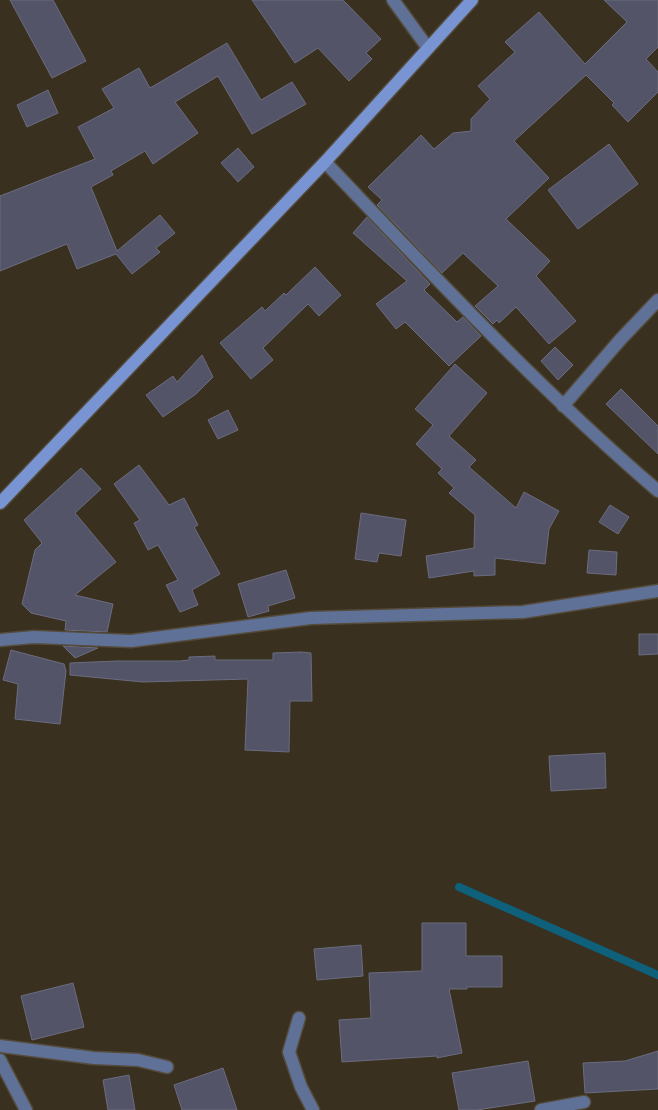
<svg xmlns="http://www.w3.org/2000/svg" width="658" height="1110" viewBox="0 0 658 1110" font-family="'Varela Round',sans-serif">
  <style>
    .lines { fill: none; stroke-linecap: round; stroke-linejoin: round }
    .stream { stroke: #0e607b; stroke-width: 8 }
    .building { fill: #535467; stroke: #6b6c7f }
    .minor-casing { stroke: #544b3b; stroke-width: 15 }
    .tertiary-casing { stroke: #544b3b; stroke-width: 15 }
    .secondary-casing { stroke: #544b3b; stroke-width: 15 }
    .minor { stroke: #607198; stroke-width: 12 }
    .tertiary { stroke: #607198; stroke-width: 12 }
    .secondary { stroke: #7994d2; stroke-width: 12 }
  </style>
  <rect width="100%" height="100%" fill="#39301f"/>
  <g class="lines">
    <!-- stream -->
    <polyline class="stream" points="459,887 658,975"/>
  </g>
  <!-- building -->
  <g class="building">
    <polygon points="10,0 53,0 86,61 52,78"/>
    <polygon points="252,0 343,0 381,39 366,53 372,59 349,81 318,48 295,63"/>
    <polygon points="604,0 658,0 658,47 646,59 658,72 658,92 628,122 612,105 614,103 586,75 514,141 549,178 506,219 550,261 536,276 576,321 549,344 516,307 499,323 497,320 493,324 475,306 498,286 463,253 442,273 377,205 382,200 368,187 421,135 434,149 453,133 471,131 471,119 490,99 478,86 515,52 505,42 539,12 585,64 627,22"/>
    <polygon points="227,43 261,100 292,82 306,104 252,134 218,76 175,102 198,133 153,164 145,151 111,171 113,175 91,187 117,251 160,215 175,233 156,248 160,252 132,274 116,254 77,269 67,244 0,271 0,196 95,159 78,127 114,108 102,89 139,68 150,88"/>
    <polygon points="48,90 58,113 27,127 17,105"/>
    <polygon points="609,144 638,184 578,229 548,190"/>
    <polygon points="238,148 254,167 238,182 221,163"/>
    <polygon points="367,217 430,284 424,290 457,322 463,317 481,336 449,366 405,322 396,329 376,304 407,281 353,233"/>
    <polygon points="315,267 341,295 319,316 308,304 263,348 273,360 251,379 220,343 262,307 265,311 284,293 286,295"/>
    <polygon points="555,347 573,365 558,380 541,361"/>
    <polygon points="202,355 213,377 196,394 163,417 146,395 173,376 177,382"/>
    <polygon points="455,364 487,393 449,436 476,460 469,467 516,508 524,492 559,511 549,529 545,564 495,558 495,575 474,576 474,571 429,578 426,556 474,548 475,515 449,493 454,488 438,473 442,469 416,444 433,425 415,409"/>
    <polygon points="621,389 658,426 658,454 606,404"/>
    <polygon points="228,410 238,430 218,439 208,420"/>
    <polygon points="139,465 169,505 184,498 198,525 194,527 220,574 192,590 198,605 180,612 166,585 178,580 158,545 148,550 134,523 140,520 114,484"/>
    <polygon points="81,468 101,489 75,513 116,562 75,595 113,604 107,632 65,630 66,621 31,613 22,604 35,550 42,543 24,520"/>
    <polygon points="610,505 629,517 618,534 599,522"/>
    <polygon points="361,513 406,520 401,556 379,553 377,562 355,559"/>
    <polygon points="589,550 617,552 616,575 587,573"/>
    <polygon points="286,570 295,598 268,606 269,611 248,617 238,584"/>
    <polygon points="639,634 658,634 658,654 639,655"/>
    <polygon points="63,646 98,648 75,658"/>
    <polygon points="11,650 64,664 66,671 60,724 15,719 18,684 3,680"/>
    <polygon points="301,652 311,653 312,701 290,701 289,752 245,750 248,679 143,682 70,675 70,663 117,661 180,661 189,660 189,657 215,656 215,660 273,660 273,653"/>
    <polygon points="605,753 606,788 551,791 549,756"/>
    <polygon points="422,923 466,923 466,956 502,956 502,987 467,987 467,989 449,989 462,1053 437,1058 437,1056 342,1062 339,1020 371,1018 369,973 422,971"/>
    <polygon points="361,945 363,976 317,980 314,949"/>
    <polygon points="73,983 84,1027 32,1040 21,996"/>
    <polygon points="658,1051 658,1089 585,1093 583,1063 625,1061"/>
    <polygon points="528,1061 535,1101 477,1110 459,1110 452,1073"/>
    <polygon points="223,1068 237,1110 182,1110 174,1085"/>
    <polygon points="129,1075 135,1110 108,1110 103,1080"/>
  </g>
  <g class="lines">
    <!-- minor casing -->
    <g class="minor-casing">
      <g id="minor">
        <polyline points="393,0 428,48"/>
        <path d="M325,162C433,275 539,389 658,491"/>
        <polyline points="563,406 620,340 658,300"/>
        <polyline points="299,1018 289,1052 301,1087 313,1110"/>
        <polyline points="0,1046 94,1058 138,1060 167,1067"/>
        <polyline points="0,1060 26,1110"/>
        <polyline points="541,1110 584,1102"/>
      </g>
    </g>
    <!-- tertiary casing -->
    <g class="tertiary-casing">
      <polyline id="tertiary" points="0,640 34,637 131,641 311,618 523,612 658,591"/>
    </g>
    <!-- secondary casing -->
    <g class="secondary-casing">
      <polyline id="secondary" points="0,503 325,162 472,0"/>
    </g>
    <!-- minor -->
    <use href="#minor" class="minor"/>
    <!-- tertiary -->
    <use href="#tertiary" class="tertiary"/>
    <!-- secondary -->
    <use href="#secondary" class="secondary"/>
  </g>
</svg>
